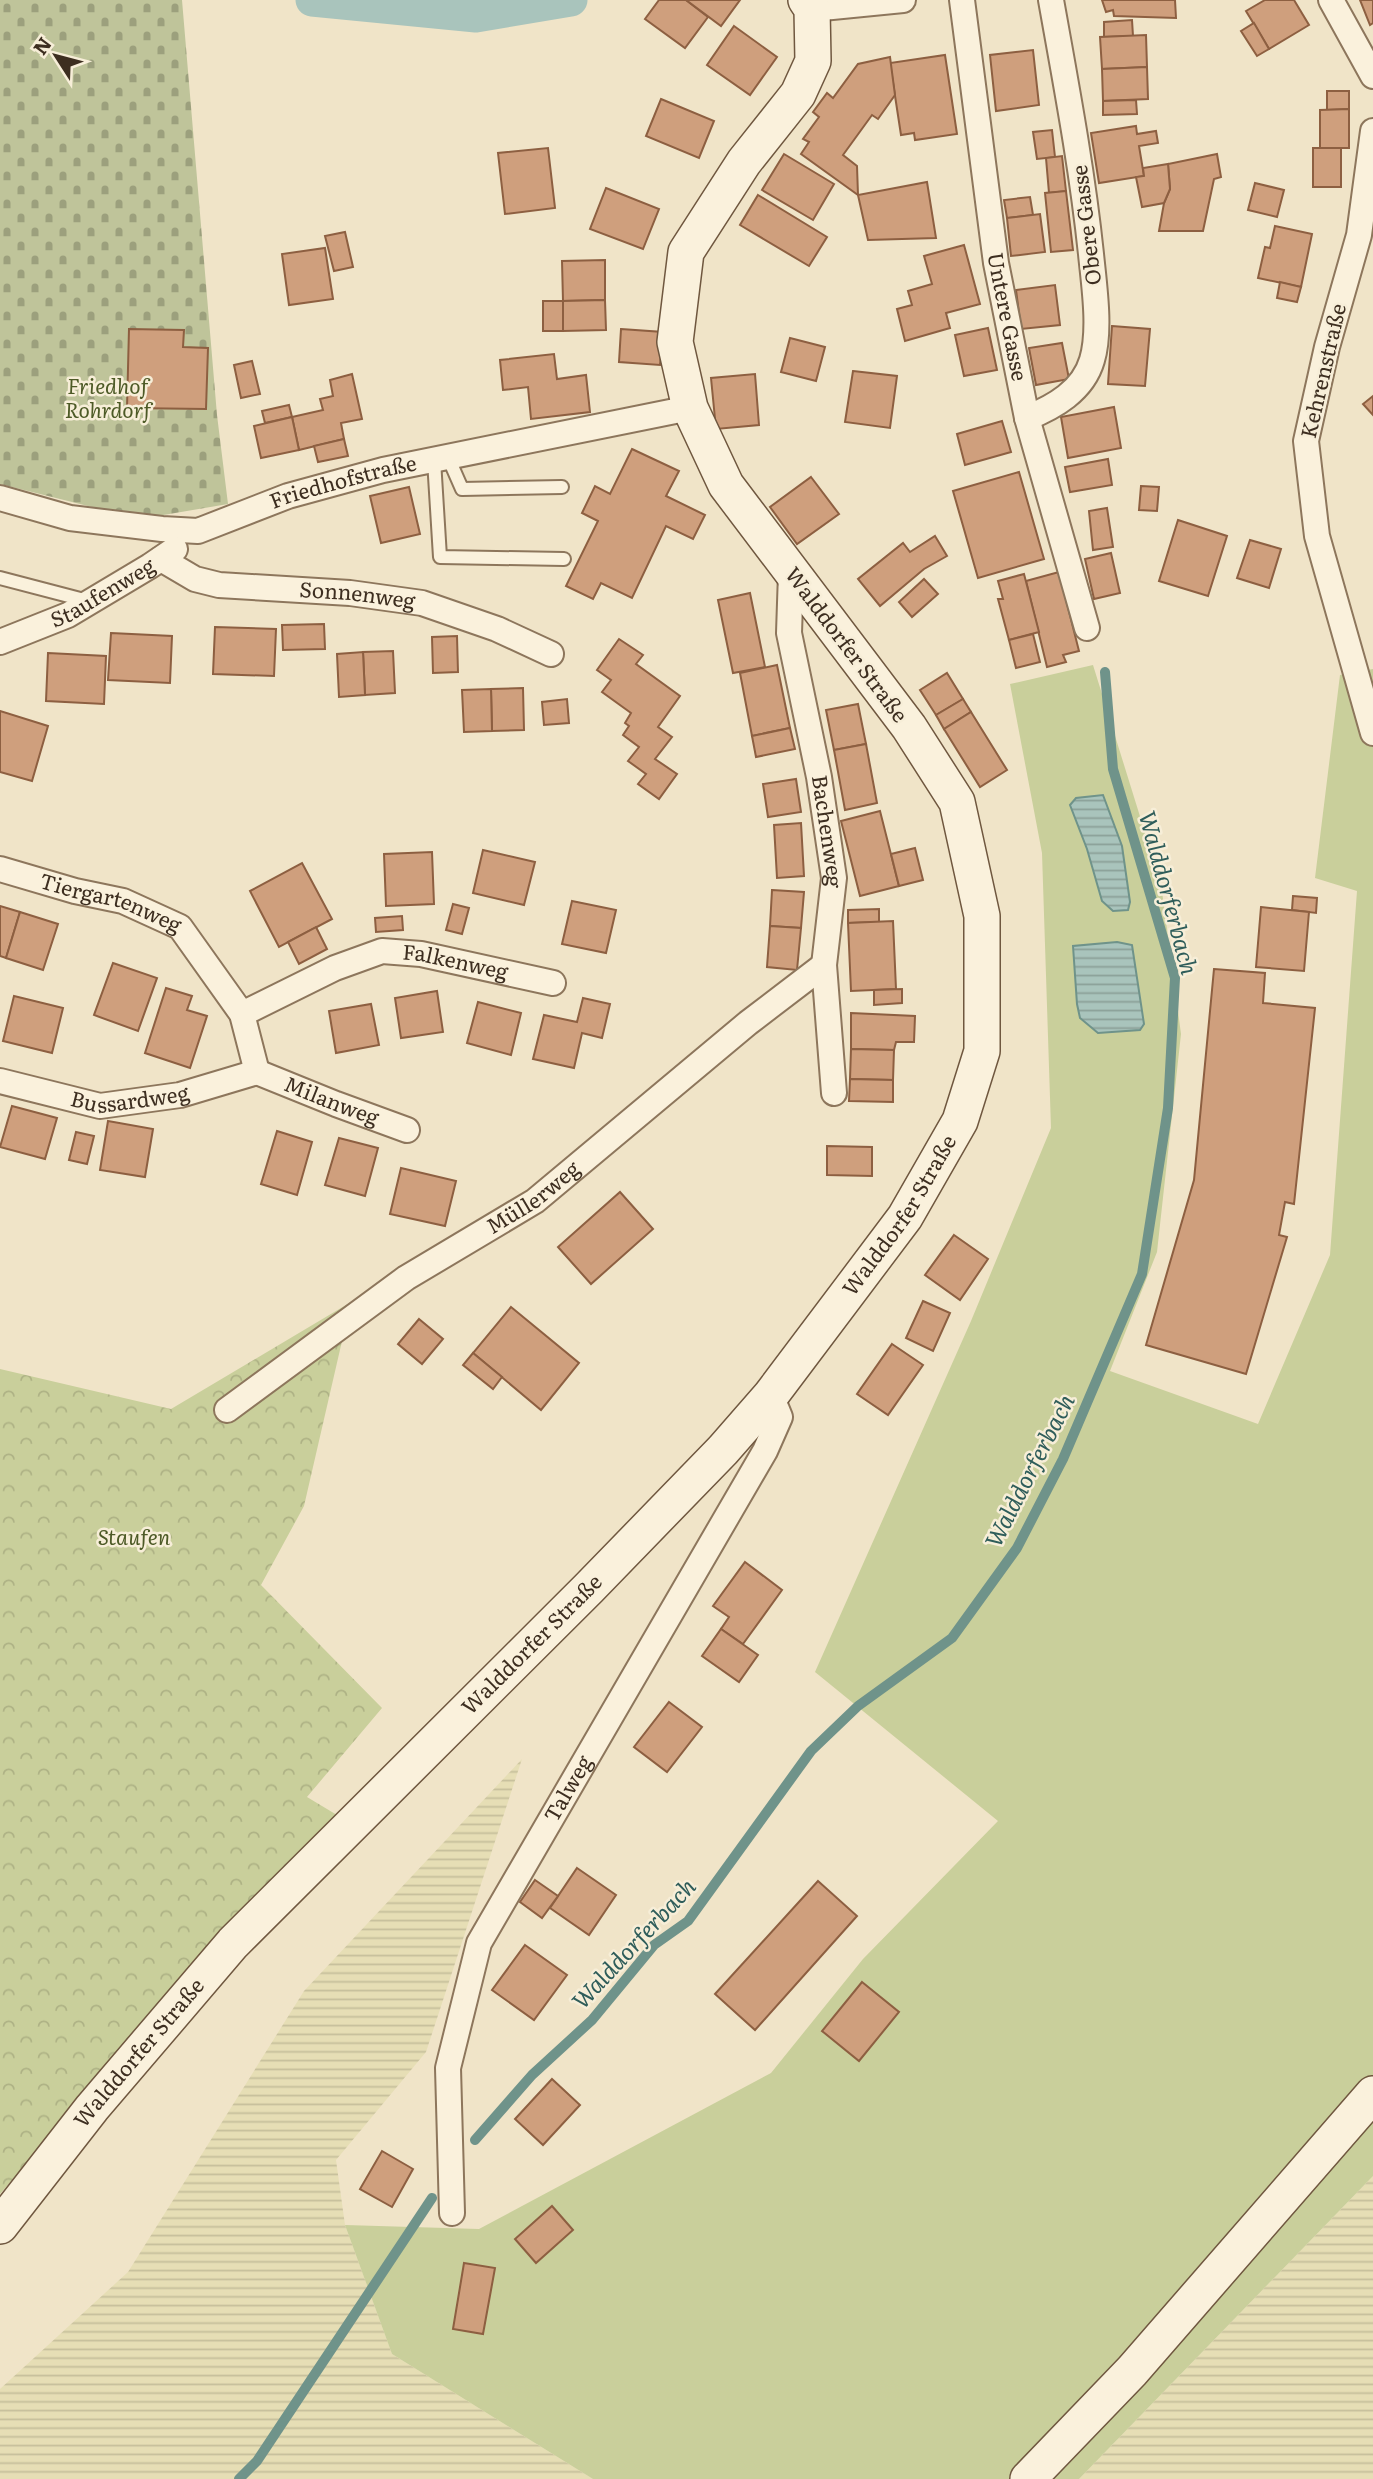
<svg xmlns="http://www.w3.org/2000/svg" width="1373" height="2479" viewBox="0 0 1373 2479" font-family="Literata,serif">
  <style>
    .farmland { fill: url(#farmland-rules) }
    .green { fill: #c9cf9b }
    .forest { fill: url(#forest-crowns) }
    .cemetery { fill: url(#cemetery-stones) }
    .water { fill: url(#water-rules); stroke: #6f938a; stroke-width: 2 }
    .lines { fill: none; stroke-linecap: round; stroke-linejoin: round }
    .stream { stroke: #6f938a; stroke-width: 10 }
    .canal { stroke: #a9c4bc; stroke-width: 33 }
    .building { fill: #cf9f7d; stroke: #8d5f41; stroke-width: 2 }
    .lane-casing { stroke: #8d765c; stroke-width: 16 }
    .street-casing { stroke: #8d765c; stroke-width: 28 }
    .secondary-casing { stroke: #6f573f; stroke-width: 38 }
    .lane { stroke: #faf1dc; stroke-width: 12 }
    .street { stroke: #faf1dc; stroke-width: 24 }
    .secondary { stroke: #faf1dc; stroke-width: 35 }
    .labels { text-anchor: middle; stroke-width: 5; stroke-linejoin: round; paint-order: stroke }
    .street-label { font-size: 21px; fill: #3d2e20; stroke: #f7eed8 }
    .park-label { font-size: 21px; font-style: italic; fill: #4d5a26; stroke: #f7eed8 }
    .water-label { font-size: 23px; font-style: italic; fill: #2f5d5a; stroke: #f7eed8 }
  </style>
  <defs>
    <pattern id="farmland-rules" width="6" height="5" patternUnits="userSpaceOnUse" patternTransform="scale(1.75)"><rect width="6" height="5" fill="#e6deb5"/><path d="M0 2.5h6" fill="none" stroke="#c6bf9b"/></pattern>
    <pattern id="forest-crowns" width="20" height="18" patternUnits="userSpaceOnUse" patternTransform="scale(1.75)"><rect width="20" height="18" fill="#c9cf9b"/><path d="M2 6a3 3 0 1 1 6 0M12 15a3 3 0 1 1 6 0" fill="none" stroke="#aeb285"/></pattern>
    <pattern id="cemetery-stones" width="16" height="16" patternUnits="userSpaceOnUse" patternTransform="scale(1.75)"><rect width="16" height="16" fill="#bfc49a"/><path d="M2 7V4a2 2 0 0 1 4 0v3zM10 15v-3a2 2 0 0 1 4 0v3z" fill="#9ca07d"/></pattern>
    <pattern id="water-rules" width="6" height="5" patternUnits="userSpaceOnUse" patternTransform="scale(1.75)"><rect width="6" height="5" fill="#a9c4bc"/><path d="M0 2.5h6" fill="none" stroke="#8ba098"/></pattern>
  </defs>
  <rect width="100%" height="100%" fill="#f0e4c8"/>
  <!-- farmland -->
  <g class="farmland">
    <polygon points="522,1759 426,2052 336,2160 345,2225 392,2354 593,2479 0,2479 0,2389 128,2272 304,1991"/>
    <polygon points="1373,2176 1373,2479 1079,2479"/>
  </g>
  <!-- green -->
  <polygon class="green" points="1093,665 1161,884 1181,1034 1157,1252 1110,1371 1258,1424 1330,1255 1357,891 1315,878 1340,675 1373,669 1373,2176 1079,2479 593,2479 392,2354 345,2225 479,2229 771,2073 863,1959 998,1821 815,1672 971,1321 1051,1128 1042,853 1010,684"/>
  <!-- forest -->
  <polygon class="forest" points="351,1302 304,1506 261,1585 382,1708 307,1797 337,1815 79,2102 0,2194 0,1369 171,1409"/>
  <!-- cemetery -->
  <polygon class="cemetery" points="0,0 182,0 217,415 228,504 140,519 0,484"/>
  <!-- water -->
  <g class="water">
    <polygon points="1103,795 1122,846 1130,902 1128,910 1113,911 1102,901 1087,849 1070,805 1076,798"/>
    <polygon points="1117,942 1132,945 1144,1024 1140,1030 1098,1033 1080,1018 1077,1004 1073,946"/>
  </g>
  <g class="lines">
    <!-- stream -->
    <g class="stream">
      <polyline points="475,2140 532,2075 592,2020 654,1945 688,1921 811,1751 858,1706 952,1638 1017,1548 1063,1459 1142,1274 1168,1108 1175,978 1113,769 1105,672"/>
      <polyline points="239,2479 257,2461 432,2198"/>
    </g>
    <!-- canal -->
    <polyline class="canal" points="312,0 476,16 571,0"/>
  </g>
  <!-- building -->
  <g class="building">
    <polygon points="659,0 686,0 708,17 685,48 645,19"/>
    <polygon points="686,0 740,0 721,26"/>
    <polygon points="1102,0 1175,0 1176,18 1114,16 1113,10 1106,12"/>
    <polygon points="1265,0 1294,0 1309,25 1269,49 1246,11"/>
    <polygon points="1360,0 1373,0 1373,23 1370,25"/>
    <polygon points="1132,20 1133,36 1104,37 1104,22"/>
    <polygon points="1254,23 1269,49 1257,56 1241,31"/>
    <polygon points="734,26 777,57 750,95 707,65"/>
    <polygon points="1146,35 1147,67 1102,69 1100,37"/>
    <polygon points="1033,50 1039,105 996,111 990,55"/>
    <polygon points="945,55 957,134 915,140 914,133 901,135 890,63"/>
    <polygon points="890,57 895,95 878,119 872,115 843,155 857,166 858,195 801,154 809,142 803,139 819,117 813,112 827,93 833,98 858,64"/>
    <polygon points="1147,67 1148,99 1103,101 1102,69"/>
    <polygon points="1327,91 1349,91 1349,109 1327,110"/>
    <polygon points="661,99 714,121 699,158 646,136"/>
    <polygon points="1136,100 1137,114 1103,115 1103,101"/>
    <polygon points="1349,109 1349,148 1320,148 1320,110"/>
    <polygon points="1136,126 1137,134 1156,131 1158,143 1139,146 1144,176 1099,183 1091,133"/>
    <polygon points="1052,130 1055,157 1037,159 1033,132"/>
    <polygon points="548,148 555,208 505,214 498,153"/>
    <rect x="1313" y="148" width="28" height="39"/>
    <polygon points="784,154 834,184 813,220 762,190"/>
    <polygon points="1217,154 1221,177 1214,179 1203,231 1159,231 1164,203 1170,189 1168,164"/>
    <polygon points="1062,156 1066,191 1049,193 1046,158"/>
    <polygon points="1168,164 1170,189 1164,203 1142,207 1136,177 1144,176 1143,168"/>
    <polygon points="927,182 936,238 868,240 858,195"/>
    <polygon points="1255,183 1284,190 1277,217 1248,210"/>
    <polygon points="606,188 659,209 643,249 590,229"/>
    <polygon points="1066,191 1073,250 1051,252 1045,193"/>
    <polygon points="758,195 827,237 809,266 740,225"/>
    <polygon points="1030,197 1033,215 1007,218 1004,200"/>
    <polygon points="1040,214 1045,252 1011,256 1007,218"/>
    <polygon points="1275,226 1312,234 1301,287 1258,278 1265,247 1270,248"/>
    <polygon points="345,232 353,267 334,271 325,236"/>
    <polygon points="964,245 980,304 946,313 950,328 905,341 897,309 912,305 908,291 932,284 924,256"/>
    <polygon points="325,248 333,299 289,305 282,254"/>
    <polygon points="605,260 605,300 563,301 562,261"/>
    <polygon points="1280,282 1301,287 1297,302 1277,298"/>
    <polygon points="1055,285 1060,325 1021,329 1016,290"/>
    <polygon points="605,300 606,330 563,331 563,301"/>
    <rect x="543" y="301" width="20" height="30"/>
    <polygon points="1112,326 1150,329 1145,386 1108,384"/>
    <polygon points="988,328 997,370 964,376 955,335"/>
    <polygon points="129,329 184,330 183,347 208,348 206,409 127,408"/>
    <polygon points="621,329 663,332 660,365 619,362"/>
    <polygon points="790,338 825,347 816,381 781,372"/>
    <polygon points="1062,343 1069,379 1036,385 1029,348"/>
    <polygon points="554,354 557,379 586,375 590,412 531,419 528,387 503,390 500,360"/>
    <polygon points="252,361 260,394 241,398 234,365"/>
    <polygon points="853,371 897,376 890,428 845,422"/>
    <polygon points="352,374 362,419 341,423 344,439 299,450 292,417 323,410 320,399 333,396 330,380"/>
    <polygon points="755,374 759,425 716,429 711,378"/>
    <polygon points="1373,396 1373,415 1363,404"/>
    <polygon points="289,405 292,417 265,423 262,411"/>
    <polygon points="1114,407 1121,448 1068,458 1061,417"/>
    <polygon points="292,417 299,450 261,458 254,426"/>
    <polygon points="1002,421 1011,452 965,465 957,434"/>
    <polygon points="344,439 348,456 318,462 314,446"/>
    <polygon points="632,449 679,471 666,496 705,515 693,539 666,526 632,598 601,583 593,599 566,586 598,521 582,513 595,486 610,494"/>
    <polygon points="1108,459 1112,485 1070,492 1065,467"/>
    <polygon points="1019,472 1044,559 978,578 953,491"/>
    <polygon points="811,477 839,514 797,544 770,507"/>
    <polygon points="1141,486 1159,487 1157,511 1139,510"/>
    <polygon points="409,487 420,534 381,543 370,496"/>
    <polygon points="1107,508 1113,547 1093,550 1089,511"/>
    <polygon points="1178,520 1227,536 1208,596 1159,581"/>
    <polygon points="935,536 947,556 924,569 880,606 858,579 903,543 910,552"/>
    <polygon points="1250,540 1281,549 1269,588 1237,578"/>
    <polygon points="1111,553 1120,593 1094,599 1085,559"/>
    <polygon points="1059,572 1079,651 1063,655 1066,662 1047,667 1026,581"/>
    <polygon points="1024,574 1039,632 1009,640 998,599 1003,599 998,581"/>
    <polygon points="924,579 938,594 912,617 899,602"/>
    <polygon points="750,593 765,667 733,673 718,600"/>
    <polygon points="324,624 325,649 283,650 282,625"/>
    <polygon points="215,627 276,629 274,676 213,674"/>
    <polygon points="111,633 172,636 170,683 108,680"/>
    <polygon points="1033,634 1040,662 1016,668 1009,640"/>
    <polygon points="457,636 458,672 433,673 432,637"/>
    <polygon points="619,639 643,655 636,664 680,696 658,727 672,737 655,759 677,774 659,799 638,784 646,774 628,761 639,747 623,735 629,726 625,723 631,713 602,692 611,680 597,670"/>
    <polygon points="393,651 395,693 365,695 363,652"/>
    <polygon points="363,652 365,695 339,697 337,654"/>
    <polygon points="48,653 106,656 104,704 46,701"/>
    <polygon points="777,665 790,728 752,736 740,673"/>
    <polygon points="947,673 963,699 936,715 920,690"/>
    <polygon points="523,688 524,730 492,731 491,689"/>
    <polygon points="491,689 492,731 464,732 462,690"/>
    <polygon points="567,699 569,723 544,725 542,702"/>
    <polygon points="963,699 971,712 944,729 936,715"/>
    <polygon points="858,704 866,744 834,750 826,710"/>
    <polygon points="0,711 48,726 32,781 0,772"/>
    <polygon points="971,712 1007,770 980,787 944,729"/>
    <polygon points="790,728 795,749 756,757 752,736"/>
    <polygon points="866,744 877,803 845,810 834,750"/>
    <polygon points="796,779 801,812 768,817 763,784"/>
    <polygon points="880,811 899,886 860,896 841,821"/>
    <polygon points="801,823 804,876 777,878 774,825"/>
    <polygon points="915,848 923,880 899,886 891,854"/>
    <polygon points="483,850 535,862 524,905 473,893"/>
    <polygon points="432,852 434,904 386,906 384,854"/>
    <polygon points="302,863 332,919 279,947 250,891"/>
    <polygon points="772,890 804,892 801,928 770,926"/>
    <polygon points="1293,896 1317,898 1316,913 1292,910"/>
    <polygon points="572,901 616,910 606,953 562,944"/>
    <polygon points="453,904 469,908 462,934 446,930"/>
    <polygon points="0,906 20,912 6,958 0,956"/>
    <polygon points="1261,907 1309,912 1304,971 1256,967"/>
    <polygon points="879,909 879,922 848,923 848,910"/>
    <polygon points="20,912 58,924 43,970 6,958"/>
    <polygon points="402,916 403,930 376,932 375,918"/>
    <polygon points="893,921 896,989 851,991 848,923"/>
    <polygon points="770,926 801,928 797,970 767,967"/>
    <polygon points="316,927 327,949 299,964 288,942"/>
    <polygon points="113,963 157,978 138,1031 94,1015"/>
    <polygon points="1214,969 1265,973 1263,1003 1315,1008 1294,1204 1285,1202 1279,1235 1287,1237 1246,1374 1146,1345 1194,1180"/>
    <polygon points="166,988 192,996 187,1010 207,1016 190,1068 145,1053"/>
    <polygon points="902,989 902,1003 874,1005 874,990"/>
    <polygon points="437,991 443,1032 401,1038 395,998"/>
    <polygon points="14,996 63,1008 52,1053 3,1041"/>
    <polygon points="583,998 610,1004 602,1038 582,1033 574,1068 533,1059 544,1015 577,1022"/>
    <polygon points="478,1002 521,1013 511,1055 467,1043"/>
    <polygon points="371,1004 379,1045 336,1053 329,1011"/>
    <polygon points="851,1013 915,1016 914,1042 896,1042 894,1050 851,1049"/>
    <polygon points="851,1049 894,1050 893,1080 850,1079"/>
    <polygon points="850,1079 893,1080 893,1102 849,1101"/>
    <polygon points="12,1106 57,1118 45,1159 0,1147"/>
    <polygon points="108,1121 153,1129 145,1177 100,1170"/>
    <polygon points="277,1131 312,1142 297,1195 261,1184"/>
    <polygon points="76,1132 94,1136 87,1164 69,1160"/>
    <polygon points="339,1138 378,1148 365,1196 325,1185"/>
    <polygon points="827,1146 872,1147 872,1176 827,1175"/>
    <polygon points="401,1168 456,1181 445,1226 390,1214"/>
    <polygon points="620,1192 653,1229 591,1284 558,1247"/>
    <polygon points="954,1235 988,1259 960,1300 925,1275"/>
    <polygon points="923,1301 950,1313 933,1351 906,1338"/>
    <polygon points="511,1307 579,1363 541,1410 473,1353"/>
    <polygon points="419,1319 443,1339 422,1364 398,1344"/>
    <polygon points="892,1344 923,1365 888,1415 857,1394"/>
    <polygon points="473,1353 502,1377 493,1389 463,1365"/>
    <polygon points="745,1562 782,1590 743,1644 721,1629 729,1617 713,1606"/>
    <polygon points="721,1629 758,1655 739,1682 702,1656"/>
    <polygon points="669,1702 702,1727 667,1772 634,1747"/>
    <polygon points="577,1868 616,1895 589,1935 550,1908"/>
    <polygon points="535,1880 558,1896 542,1918 520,1902"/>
    <polygon points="818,1881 857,1916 755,2030 715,1994"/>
    <polygon points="525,1945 567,1975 534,2020 492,1990"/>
    <polygon points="862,1982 899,2012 859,2061 822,2031"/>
    <polygon points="552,2079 580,2105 543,2145 515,2119"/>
    <polygon points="382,2151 413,2169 392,2207 360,2189"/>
    <polygon points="552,2206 573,2230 536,2263 515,2239"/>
    <polygon points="464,2263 495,2268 483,2334 453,2329"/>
  </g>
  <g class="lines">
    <!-- lane casing -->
    <g class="lane-casing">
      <g id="lane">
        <polyline points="448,457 462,489 562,487"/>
        <polyline points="434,460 440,557 564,559"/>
        <polyline points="0,578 88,601"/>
      </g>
    </g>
    <!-- street casing -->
    <g class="street-casing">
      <g id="street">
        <path id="s1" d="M962,0L996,263L1027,418L1087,628"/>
        <polyline points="1331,0 1373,76"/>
        <polyline points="812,9 903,0"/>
        <polyline points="1373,131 1359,235 1327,347 1306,441 1317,536 1373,733"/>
        <path d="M1027,418C1054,407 1083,391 1092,360C1101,330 1094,285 1091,254C1082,168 1066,84 1051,0"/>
        <path id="s2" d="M0,498L70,518L162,529L198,531L288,496L383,470L690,408"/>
        <path id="s3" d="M161,559L195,579L219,585L350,593L422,603L497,629L551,654"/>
        <path id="s4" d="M791,573L789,633L819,777L834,878L824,965L834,1093"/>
        <path id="s5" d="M0,642L68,615L150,566L175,549"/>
        <path id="s6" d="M0,869L75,891L123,901L180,927L242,1014L257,1072"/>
        <path id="s7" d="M242,1014L335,968L382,951L421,954L553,983"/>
        <path id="s8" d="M257,1072L336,1104L407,1130"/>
        <path id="s9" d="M0,1081L100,1106L180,1095L257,1072"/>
        <path id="s10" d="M227,1410L406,1278L535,1201L748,1023L824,965"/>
        <path id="s11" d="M452,2213L448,2068L479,1943L765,1451L780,1417L771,1395"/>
      </g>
    </g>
    <!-- secondary casing -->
    <g class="secondary-casing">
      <g id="secondary">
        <path id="s12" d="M0,2226L92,2108L233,1943L589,1588L723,1450L771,1395L905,1217L960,1121L982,1051V916L957,802L909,727L726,485L690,408L675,342L686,252L744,162L798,94L813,61L812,9L806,0"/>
        <polyline points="1028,2479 1132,2371 1373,2094"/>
      </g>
    </g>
    <!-- lane -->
    <use href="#lane" class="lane"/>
    <!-- street -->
    <use href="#street" class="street"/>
    <!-- secondary -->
    <use href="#secondary" class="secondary"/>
  </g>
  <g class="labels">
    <!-- street labels -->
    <g class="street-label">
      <text transform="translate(1087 225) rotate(-97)" y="7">Obere Gasse</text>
      <text dy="7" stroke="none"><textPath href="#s1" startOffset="320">Untere Gasse</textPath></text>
      <text transform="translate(1324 371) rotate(-77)" y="7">Kehrenstraße</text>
      <text dy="7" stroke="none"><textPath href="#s2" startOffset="355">Friedhofstraße</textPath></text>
      <text dy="7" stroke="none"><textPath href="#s5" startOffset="114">Staufenweg</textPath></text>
      <text dy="7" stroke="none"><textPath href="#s3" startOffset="203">Sonnenweg</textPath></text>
      <text transform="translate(846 645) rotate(53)" y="7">Walddorfer Straße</text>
      <text dy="7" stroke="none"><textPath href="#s4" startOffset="262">Bachenweg</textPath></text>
      <text dy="7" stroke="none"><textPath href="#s6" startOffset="116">Tiergartenweg</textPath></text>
      <text dy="7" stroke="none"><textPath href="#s7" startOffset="228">Falkenweg</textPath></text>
      <text dy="7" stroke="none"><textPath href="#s9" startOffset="133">Bussardweg</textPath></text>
      <text dy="7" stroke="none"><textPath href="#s8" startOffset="80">Milanweg</textPath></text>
      <text dy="7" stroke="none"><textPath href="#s10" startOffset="373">Müllerweg</textPath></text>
      <text dy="7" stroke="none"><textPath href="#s12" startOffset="1356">Walddorfer Straße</textPath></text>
      <text dy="7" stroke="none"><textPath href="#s12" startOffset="789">Walddorfer Straße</textPath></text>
      <text dy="7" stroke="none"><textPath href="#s11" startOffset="452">Talweg</textPath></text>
      <text dy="7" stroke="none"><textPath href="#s12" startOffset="222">Walddorfer Straße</textPath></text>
    </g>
    <!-- park labels -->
    <g class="park-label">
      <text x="108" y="394">Friedhof<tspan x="108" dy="24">Rohrdorf</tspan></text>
      <text x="134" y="1545">Staufen</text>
    </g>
    <!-- water labels -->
    <g class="water-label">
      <text transform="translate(1168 893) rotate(75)" y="8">Walddorferbach</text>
      <text transform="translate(1030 1471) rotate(-63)" y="8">Walddorferbach</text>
      <text transform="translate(634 1944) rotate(-47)" y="8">Walddorferbach</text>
    </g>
  </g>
  <!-- north arrow -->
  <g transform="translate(56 56) rotate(306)" stroke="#f7eed8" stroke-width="5" paint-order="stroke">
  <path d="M0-5L12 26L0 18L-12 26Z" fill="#3d2e20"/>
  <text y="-10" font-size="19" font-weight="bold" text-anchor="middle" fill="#3d2e20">N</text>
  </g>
</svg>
